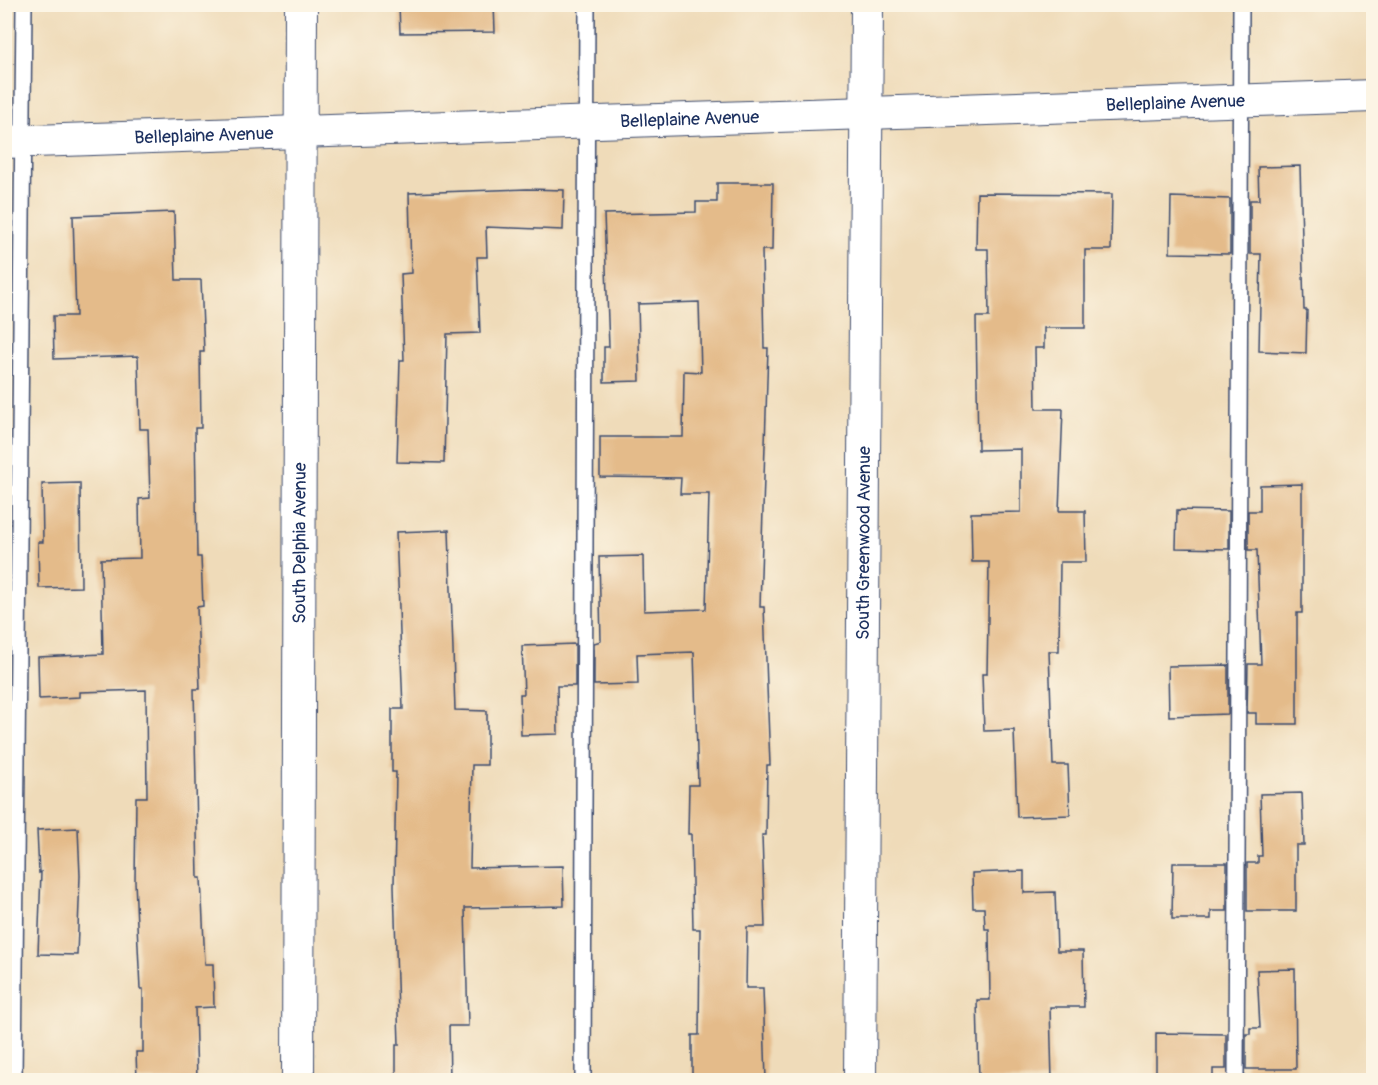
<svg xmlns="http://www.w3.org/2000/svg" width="1378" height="1085" viewBox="0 0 1378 1085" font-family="Pangolin,sans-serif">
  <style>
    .building { fill: #e4bb8a }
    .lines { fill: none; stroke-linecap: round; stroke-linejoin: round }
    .lane-casing { stroke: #3b496c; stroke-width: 18 }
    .street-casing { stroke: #3b496c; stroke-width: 34 }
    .lane { stroke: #fff; stroke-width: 15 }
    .street { stroke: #fff; stroke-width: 32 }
    .labels { text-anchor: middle; stroke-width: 4.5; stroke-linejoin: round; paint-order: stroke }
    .street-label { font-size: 18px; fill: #1b2f5e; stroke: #fcf5e5 }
  </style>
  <rect width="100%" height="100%" fill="#fcf5e5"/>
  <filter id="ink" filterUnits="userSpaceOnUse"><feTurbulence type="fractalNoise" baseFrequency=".0167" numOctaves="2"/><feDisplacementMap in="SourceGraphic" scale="12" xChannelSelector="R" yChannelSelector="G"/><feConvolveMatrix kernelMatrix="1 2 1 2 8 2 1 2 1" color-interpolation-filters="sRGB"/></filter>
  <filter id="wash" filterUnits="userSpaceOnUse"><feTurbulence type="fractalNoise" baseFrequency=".008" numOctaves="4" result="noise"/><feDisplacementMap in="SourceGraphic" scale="24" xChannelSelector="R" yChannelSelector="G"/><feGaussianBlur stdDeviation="1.35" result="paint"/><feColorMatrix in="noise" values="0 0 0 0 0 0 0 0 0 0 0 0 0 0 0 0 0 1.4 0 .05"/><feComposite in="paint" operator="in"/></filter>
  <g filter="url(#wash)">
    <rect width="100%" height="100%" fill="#efdbb9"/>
    <g id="blocks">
      <!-- building -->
      <g class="building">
        <polygon points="399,4 494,4 495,32 400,33"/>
        <polygon points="1300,166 1304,310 1307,310 1306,353 1259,351 1261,254 1250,254 1250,200 1259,200 1258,167"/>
        <polygon points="717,183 773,183 772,250 762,250 764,348 768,348 760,607 764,607 770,765 767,765 766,835 762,835 765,927 747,927 746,988 763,988 766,1080 692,1080 692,1035 699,1035 700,929 693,929 691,834 688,834 689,785 698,785 694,652 637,654 638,684 594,685 594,643 601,641 599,557 643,556 644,611 706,609 709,494 680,494 681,478 600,477 600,437 683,437 684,371 701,372 699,302 638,304 640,381 604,382 604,347 609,347 604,214 696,212 696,202 717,202"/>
        <polygon points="527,189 564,190 563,230 486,227 487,257 477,257 480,333 447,334 444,463 397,462 400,360 404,360 401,274 411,273 409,193"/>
        <polygon points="977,193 1112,194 1111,250 1085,250 1085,328 1044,328 1044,348 1035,348 1036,409 1063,409 1059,511 1085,511 1086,562 1060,562 1059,651 1049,651 1053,765 1068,765 1070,815 1017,817 1014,730 984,731 982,674 987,674 989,562 972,562 971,513 1021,512 1021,449 978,450 976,317 989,317 988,249 976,249"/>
        <polygon points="1171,197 1230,199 1230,254 1170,253"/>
        <polygon points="174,212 176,280 201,280 204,352 200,352 201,428 195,428 197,557 201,557 203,606 197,607 200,689 194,689 198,878 201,878 205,964 213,964 214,1007 195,1008 197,1080 137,1080 136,1052 143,1052 143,989 140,989 135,881 136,797 147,797 146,690 80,692 80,697 39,699 38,657 103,654 101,559 140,558 139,499 150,498 148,429 140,429 138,356 54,359 53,316 76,316 73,216"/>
        <polygon points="80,483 81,587 39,588 38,542 43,542 42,484"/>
        <polygon points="1302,484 1302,613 1297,613 1297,724 1256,724 1256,713 1247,713 1248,664 1261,664 1257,550 1248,550 1248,511 1260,511 1260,485"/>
        <polygon points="1177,510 1229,511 1229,549 1176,548"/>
        <polygon points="449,530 455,710 487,711 487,765 472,765 470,868 563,866 564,906 465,908 468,1026 449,1026 450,1080 396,1080 396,1045 399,1045 394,886 396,772 392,772 392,709 403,709 396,532"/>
        <polygon points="575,644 575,686 557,686 558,734 521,735 520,694 524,694 522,646"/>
        <polygon points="1228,665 1228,714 1169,716 1168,666"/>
        <polygon points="1302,793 1304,845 1296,845 1296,911 1247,911 1247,863 1258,863 1258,856 1262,856 1260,794"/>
        <polygon points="78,828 80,876 77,955 38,954 41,872 39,873 37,830"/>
        <polygon points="1173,863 1227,863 1227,911 1211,911 1211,919 1172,919"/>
        <polygon points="1024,871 1024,893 1055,892 1057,951 1083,951 1084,1007 1050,1007 1052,1080 979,1080 977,1000 990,1000 989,929 985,929 984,908 973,908 972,873"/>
        <polygon points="1295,969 1296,1069 1246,1069 1246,1034 1250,1034 1250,1028 1260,1028 1257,970"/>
        <polygon points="1156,1033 1226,1034 1226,1069 1213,1069 1213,1078 1156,1078"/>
      </g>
    </g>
  </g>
  <g filter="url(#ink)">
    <use href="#blocks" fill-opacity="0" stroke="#3b496c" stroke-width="1.5"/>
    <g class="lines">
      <!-- lane casing -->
      <g class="lane-casing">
        <g id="lane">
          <polyline points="14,1080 24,4"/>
          <polyline points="583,1080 587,4"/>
          <polyline points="1236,1080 1241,4"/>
        </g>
      </g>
      <!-- street casing -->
      <g class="street-casing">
        <g id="street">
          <path id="s1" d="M4,142L1374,96"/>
          <path id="s2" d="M298,1080L301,4"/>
          <path id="s3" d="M860,1080L867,4"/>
        </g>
      </g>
      <!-- lane -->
      <use href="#lane" class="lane"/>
      <!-- street -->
      <use href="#street" class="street"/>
    </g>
  </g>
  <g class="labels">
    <!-- street labels -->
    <g class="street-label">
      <text dy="6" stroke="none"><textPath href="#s1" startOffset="1172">Belleplaine Avenue</textPath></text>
      <text dy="6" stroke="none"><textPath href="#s1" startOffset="686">Belleplaine Avenue</textPath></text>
      <text dy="6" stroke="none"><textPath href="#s1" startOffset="200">Belleplaine Avenue</textPath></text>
      <text dy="6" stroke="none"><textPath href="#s2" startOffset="537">South Delphia Avenue</textPath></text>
      <text dy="6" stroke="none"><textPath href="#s3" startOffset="537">South Greenwood Avenue</textPath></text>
    </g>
  </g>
  <!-- margin -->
  <rect width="1378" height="1085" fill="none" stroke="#fcf5e5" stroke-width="24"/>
</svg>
